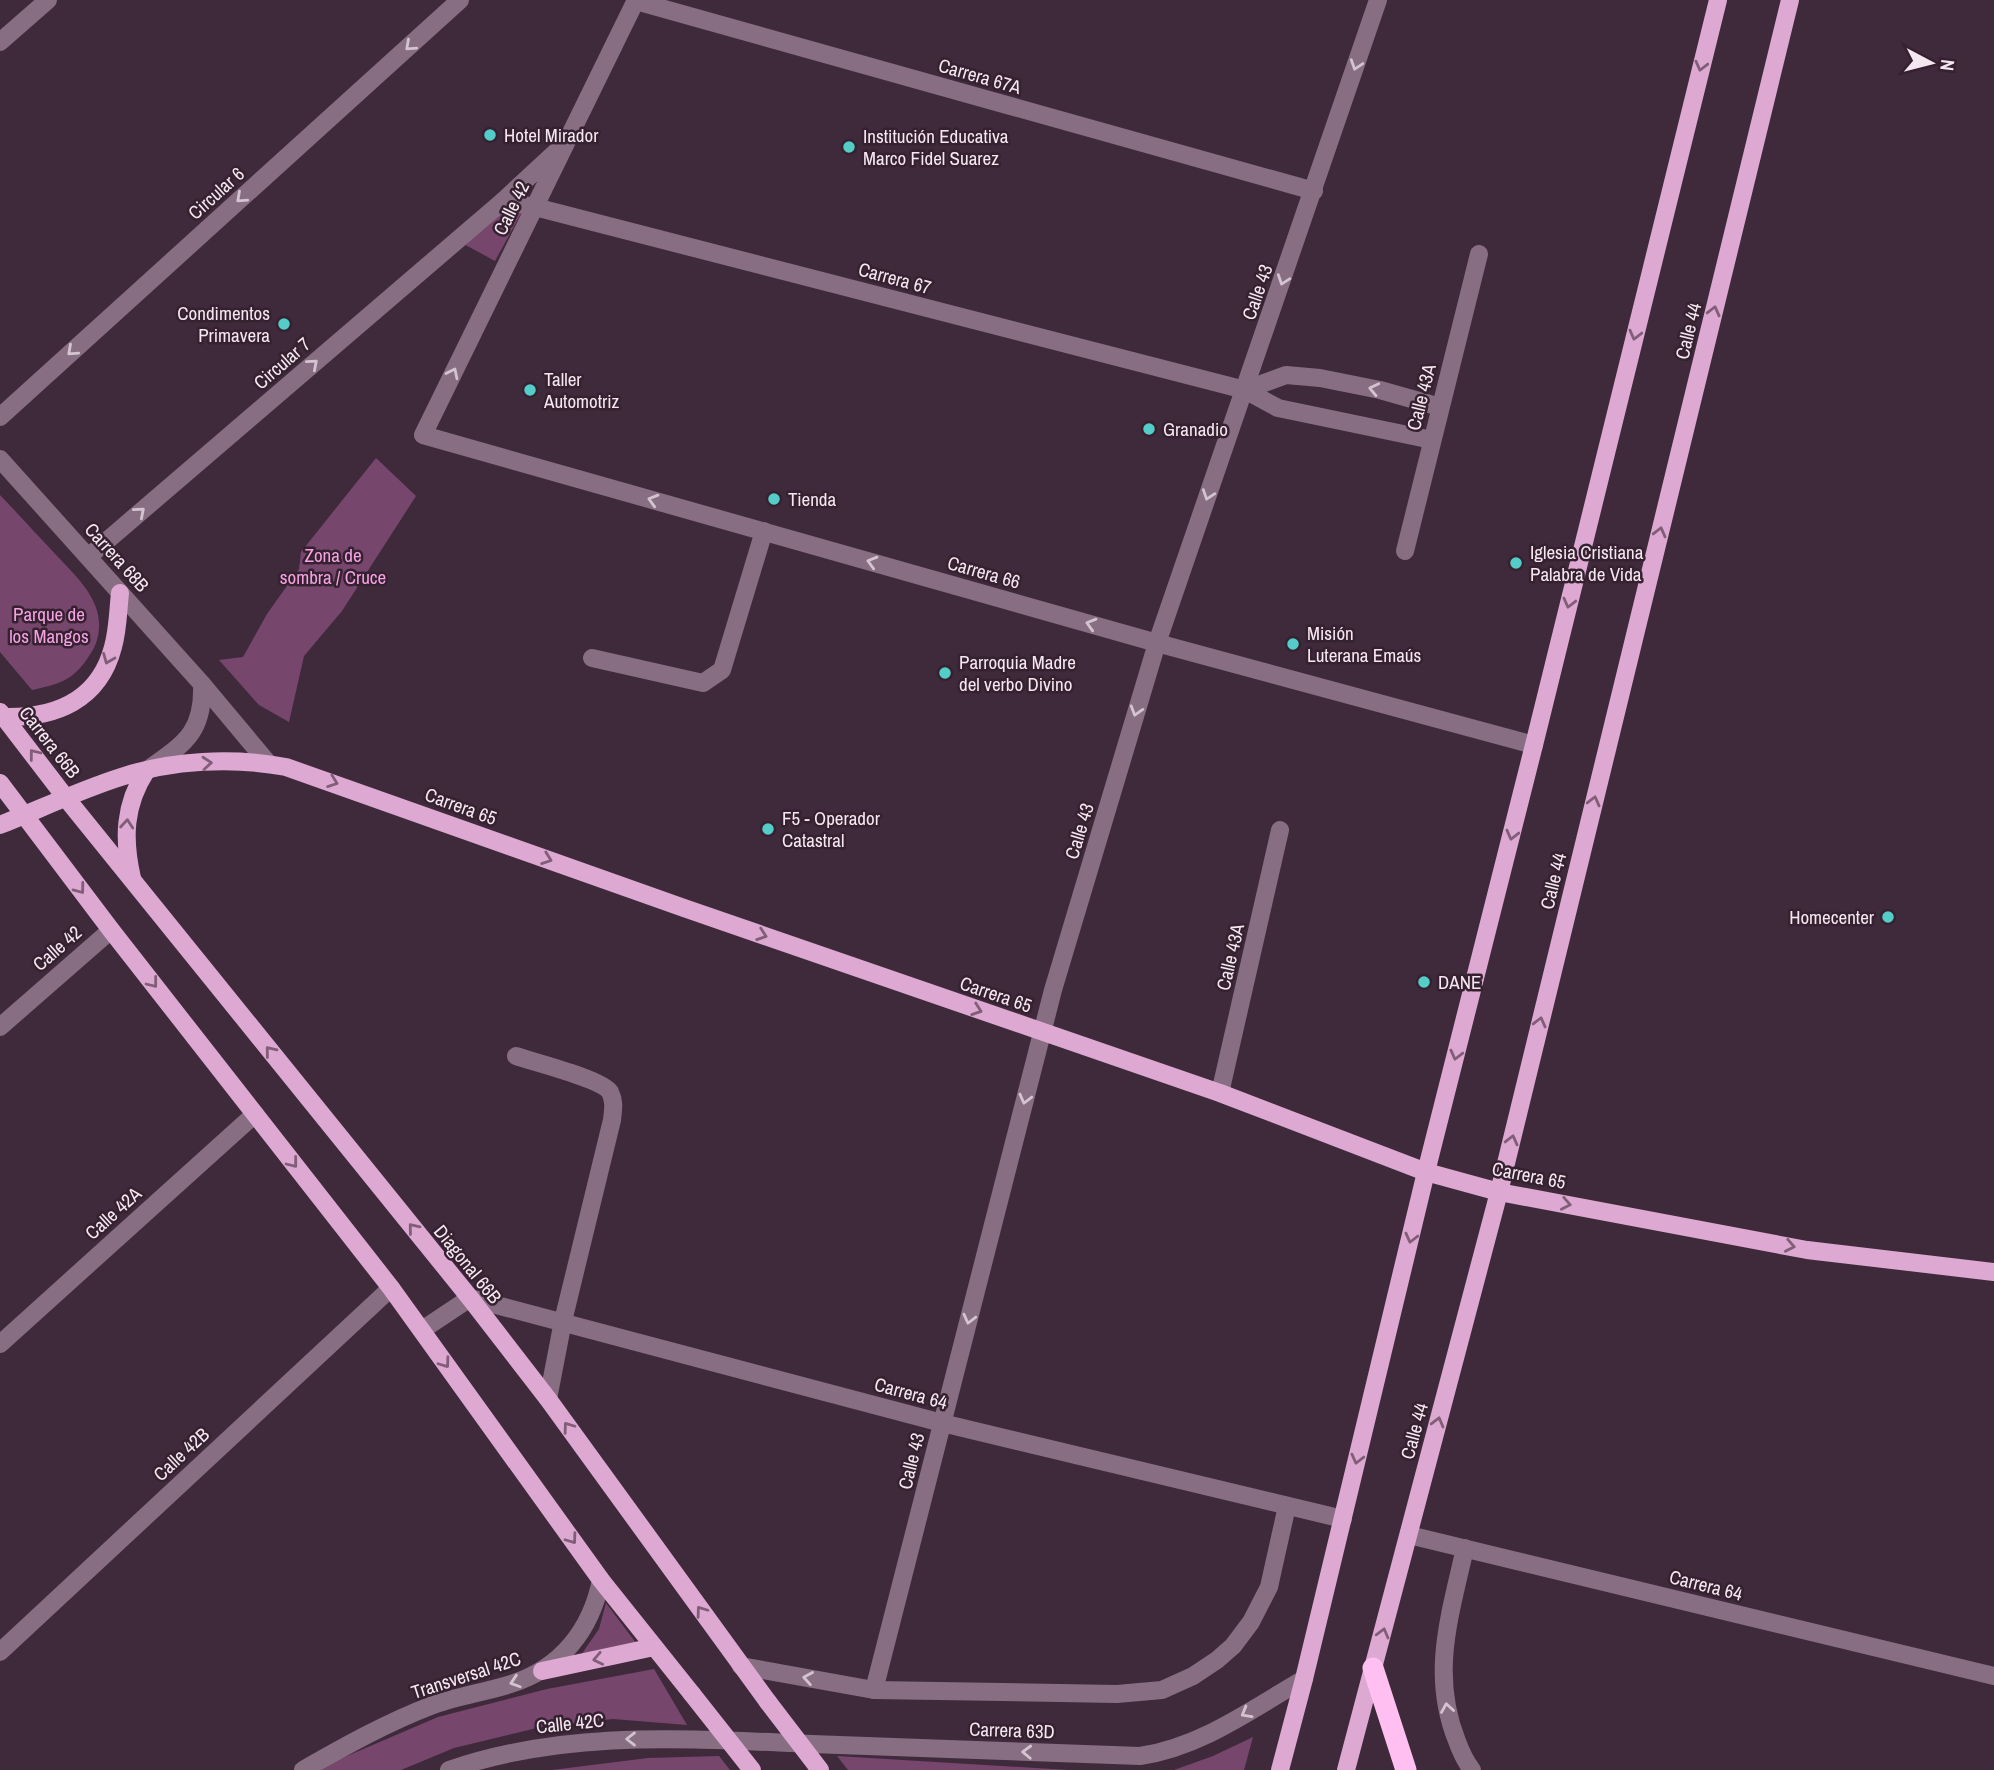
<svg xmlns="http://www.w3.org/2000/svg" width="1994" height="1770" viewBox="0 0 1994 1770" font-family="'Archivo Narrow',sans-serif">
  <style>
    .green { fill: #77466d }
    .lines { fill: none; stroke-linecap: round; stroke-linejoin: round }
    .minor { stroke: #886e82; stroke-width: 18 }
    .major { stroke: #dda8d1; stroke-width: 18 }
    .highway { stroke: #ffbff0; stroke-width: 21 }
    .major-bridge { stroke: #dda8d1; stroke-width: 18 }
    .oneway { stroke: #d4c3d0 }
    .oneway2 { stroke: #815e78 }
    .poi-dot { fill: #54cdc8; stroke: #352130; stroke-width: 2.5 }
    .labels { text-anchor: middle; stroke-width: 5; stroke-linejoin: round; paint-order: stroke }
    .street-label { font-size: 19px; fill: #f5e7f1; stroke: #352130 }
    .poi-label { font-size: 19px; fill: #f5e7f1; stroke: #352130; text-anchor: start }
    .park-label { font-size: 19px; fill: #f4a2e2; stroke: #352130 }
  </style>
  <rect width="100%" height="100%" fill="#3f2a3b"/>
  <!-- green -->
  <g class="green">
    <polygon points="506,201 523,210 495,261 460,242"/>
    <polygon points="376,458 416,496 342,611 304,656 289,722 259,705 219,660 243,657 267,614 299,569 301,552"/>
    <path d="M0,495C20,516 39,537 59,558C72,572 88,587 95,605C102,622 100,641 89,656C73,681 59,684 32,690L0,652Z"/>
    <polygon points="606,1603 636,1643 581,1655 599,1629"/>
    <polygon points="654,1669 687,1725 613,1719 541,1727 454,1748 401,1770 321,1770 333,1762 438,1717 547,1689"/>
    <polygon points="1253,1737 1244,1770 1174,1770 1213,1756"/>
    <polygon points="719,1756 730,1770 552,1770 648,1758"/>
    <polygon points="837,1756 1069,1770 848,1770"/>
  </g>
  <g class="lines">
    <!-- minor -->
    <g class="minor">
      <polyline points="636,0 423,435 1157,643 1534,745"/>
      <polyline points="636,1 1314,191"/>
      <polyline points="0,42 48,0"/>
      <polyline points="503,201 535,207 1245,390 1278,408 1432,440"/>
      <polyline points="1245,390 1286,375 1320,378 1380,390 1440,407"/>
      <polyline points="0,417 460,0"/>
      <polyline points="0,459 202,684 268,763"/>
      <polyline points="1405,551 1479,254"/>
      <polyline points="88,557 503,201 559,149"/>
      <polyline points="592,658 703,683 722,670 764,531"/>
      <path d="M146,771C183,744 204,734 202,684"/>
      <polyline points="0,1027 111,930"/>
      <path d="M516,1056C533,1062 602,1079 610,1092C615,1102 613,1110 612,1120L563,1321L548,1399"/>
      <polyline points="1220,1093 1280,830"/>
      <polyline points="422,1330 470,1298 942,1423 1343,1519"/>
      <polyline points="0,1344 255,1114"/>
      <polyline points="1409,1535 1994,1676"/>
      <path d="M1465,1548C1450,1616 1430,1674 1457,1741C1461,1752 1465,1761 1472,1770"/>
      <polyline points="0,1652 391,1288"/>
      <polyline points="741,1666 874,1690 1117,1694 1162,1690 1193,1676 1217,1660 1233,1646 1251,1622 1269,1587 1287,1506"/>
      <polyline points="874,1690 1053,990 1157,643 1378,0"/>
      <path d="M303,1770C345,1746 388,1722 433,1705C458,1696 485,1692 511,1684C561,1668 591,1630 601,1580"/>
      <path d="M449,1770C567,1729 689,1739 812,1744C921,1748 1031,1752 1140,1756C1201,1747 1252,1709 1304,1679"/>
    </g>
    <!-- major -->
    <g class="major">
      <polyline points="0,712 66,798 470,1298 548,1399 768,1702"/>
      <path d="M4,717C55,718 99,701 113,647C118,629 118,611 120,593"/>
      <polyline points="0,783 111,930 391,1288 601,1580 692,1694"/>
      <path d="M0,825C40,809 80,790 121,777C172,760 233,757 286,767L684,908L1220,1093L1426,1172L1499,1192L1807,1250L1994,1272"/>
      <path d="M132,878C123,839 124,805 146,771"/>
      <polyline points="542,1671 654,1647"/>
      <polyline points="1280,1770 1304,1679 1426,1172 1534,745 1718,0"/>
      <polyline points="1346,1770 1499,1192 1790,0"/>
    </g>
    <!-- highway -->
    <polyline class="highway" points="1373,1668 1406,1770"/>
    <!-- major-bridge -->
    <g class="major-bridge">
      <polyline points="692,1694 752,1770"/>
      <polyline points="768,1702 820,1770"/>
    </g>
  </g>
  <!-- one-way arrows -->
  <defs><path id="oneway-chevron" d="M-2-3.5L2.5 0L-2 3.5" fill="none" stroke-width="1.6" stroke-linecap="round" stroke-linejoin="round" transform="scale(1.75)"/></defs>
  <g class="oneway">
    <use href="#oneway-chevron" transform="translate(410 46) rotate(138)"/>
    <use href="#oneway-chevron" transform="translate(1356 65) rotate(108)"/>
    <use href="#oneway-chevron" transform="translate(241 198) rotate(138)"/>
    <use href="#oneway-chevron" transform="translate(1283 280) rotate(109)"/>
    <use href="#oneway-chevron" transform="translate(72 351) rotate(138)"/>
    <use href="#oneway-chevron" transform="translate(313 364) rotate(-41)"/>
    <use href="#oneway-chevron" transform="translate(453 373) rotate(-64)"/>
    <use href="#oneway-chevron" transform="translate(1374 389) rotate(-167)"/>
    <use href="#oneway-chevron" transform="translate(1208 495) rotate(109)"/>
    <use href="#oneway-chevron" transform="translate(653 500) rotate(-164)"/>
    <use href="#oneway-chevron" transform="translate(140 512) rotate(-41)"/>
    <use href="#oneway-chevron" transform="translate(872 562) rotate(-164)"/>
    <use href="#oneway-chevron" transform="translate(1091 624) rotate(-164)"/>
    <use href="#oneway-chevron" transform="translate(1136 711) rotate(107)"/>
    <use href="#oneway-chevron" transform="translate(1025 1099) rotate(104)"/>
    <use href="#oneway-chevron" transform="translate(969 1319) rotate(104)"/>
    <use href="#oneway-chevron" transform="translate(808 1678) rotate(-170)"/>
    <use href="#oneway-chevron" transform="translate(515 1682) rotate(162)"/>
    <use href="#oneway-chevron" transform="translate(1447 1708) rotate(-99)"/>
    <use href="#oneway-chevron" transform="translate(1246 1713) rotate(150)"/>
    <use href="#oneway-chevron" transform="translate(631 1739) rotate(-180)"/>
    <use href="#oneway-chevron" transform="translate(1027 1752) rotate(-178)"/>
  </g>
  <g class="oneway2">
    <use href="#oneway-chevron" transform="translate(1701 66) rotate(104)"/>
    <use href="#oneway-chevron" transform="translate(1714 311) rotate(-76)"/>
    <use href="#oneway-chevron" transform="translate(1635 335) rotate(104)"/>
    <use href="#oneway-chevron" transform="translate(1660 532) rotate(-76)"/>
    <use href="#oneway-chevron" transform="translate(1569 603) rotate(104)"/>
    <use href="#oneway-chevron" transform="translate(108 659) rotate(112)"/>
    <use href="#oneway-chevron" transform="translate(34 754) rotate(-128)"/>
    <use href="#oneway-chevron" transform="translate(207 763) rotate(-5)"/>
    <use href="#oneway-chevron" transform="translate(333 782) rotate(20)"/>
    <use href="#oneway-chevron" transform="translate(1594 801) rotate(-76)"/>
    <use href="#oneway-chevron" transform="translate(127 824) rotate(-85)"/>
    <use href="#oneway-chevron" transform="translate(1512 835) rotate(104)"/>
    <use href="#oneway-chevron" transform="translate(547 859) rotate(20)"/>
    <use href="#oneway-chevron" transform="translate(80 889) rotate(53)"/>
    <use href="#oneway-chevron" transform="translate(762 935) rotate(19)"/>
    <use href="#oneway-chevron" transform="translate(153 983) rotate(52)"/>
    <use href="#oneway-chevron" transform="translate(977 1010) rotate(19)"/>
    <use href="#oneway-chevron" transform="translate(1540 1022) rotate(-76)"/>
    <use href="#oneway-chevron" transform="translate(270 1051) rotate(-129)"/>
    <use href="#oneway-chevron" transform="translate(1456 1055) rotate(104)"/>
    <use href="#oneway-chevron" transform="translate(1512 1140) rotate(-76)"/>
    <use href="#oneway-chevron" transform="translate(293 1163) rotate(52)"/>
    <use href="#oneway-chevron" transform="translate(1566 1204) rotate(11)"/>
    <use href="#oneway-chevron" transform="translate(413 1228) rotate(-129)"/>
    <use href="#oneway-chevron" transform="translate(1411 1238) rotate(104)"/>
    <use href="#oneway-chevron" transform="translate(1790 1246) rotate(11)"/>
    <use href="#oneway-chevron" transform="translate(445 1363) rotate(54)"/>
    <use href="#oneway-chevron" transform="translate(1438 1422) rotate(-75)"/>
    <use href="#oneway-chevron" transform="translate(568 1427) rotate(-126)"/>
    <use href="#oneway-chevron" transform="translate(1357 1459) rotate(104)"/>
    <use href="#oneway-chevron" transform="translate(572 1539) rotate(54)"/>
    <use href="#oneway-chevron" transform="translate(701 1611) rotate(-126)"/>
    <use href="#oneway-chevron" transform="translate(1383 1633) rotate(-75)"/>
    <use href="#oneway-chevron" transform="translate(598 1659) rotate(168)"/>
  </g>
  <!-- markers -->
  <g class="poi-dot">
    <circle cx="490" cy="135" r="7"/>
    <circle cx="849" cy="147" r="7"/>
    <circle cx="284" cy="324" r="7"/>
    <circle cx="530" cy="390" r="7"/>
    <circle cx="1149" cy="429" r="7"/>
    <circle cx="774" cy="499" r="7"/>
    <circle cx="1516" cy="563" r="7"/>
    <circle cx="1293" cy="644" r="7"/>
    <circle cx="945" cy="673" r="7"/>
    <circle cx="768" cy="829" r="7"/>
    <circle cx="1888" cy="917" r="7"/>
    <circle cx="1424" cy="982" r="7"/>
  </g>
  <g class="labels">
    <!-- street labels -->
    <g class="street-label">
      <text transform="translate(980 76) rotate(16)" y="7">Carrera 67A</text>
      <text transform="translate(216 193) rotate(-42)" y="7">Circular 6</text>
      <text transform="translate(511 208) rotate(-64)" y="7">Calle 42</text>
      <text transform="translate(895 278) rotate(15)" y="7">Carrera 67</text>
      <text transform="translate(1257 292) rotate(-71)" y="7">Calle 43</text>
      <text transform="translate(1688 331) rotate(-76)" y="7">Calle 44</text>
      <text transform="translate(282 363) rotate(-41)" y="7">Circular 7</text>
      <text transform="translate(1421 397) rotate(-76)" y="7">Calle 43A</text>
      <text transform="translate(117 557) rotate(48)" y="7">Carrera 68B</text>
      <text transform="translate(984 572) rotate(16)" y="7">Carrera 66</text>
      <text transform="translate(50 742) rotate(52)" y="7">Carrera 66B</text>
      <text transform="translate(461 806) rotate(20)" y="7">Carrera 65</text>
      <text transform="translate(1079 831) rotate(-73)" y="7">Calle 43</text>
      <text transform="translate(1553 881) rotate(-76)" y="7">Calle 44</text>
      <text transform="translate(57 948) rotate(-41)" y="7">Calle 42</text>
      <text transform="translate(1230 957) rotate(-77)" y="7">Calle 43A</text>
      <text transform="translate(996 994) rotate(19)" y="7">Carrera 65</text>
      <text transform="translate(1529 1175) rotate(11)" y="7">Carrera 65</text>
      <text transform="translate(113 1213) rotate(-42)" y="7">Calle 42A</text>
      <text transform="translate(468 1264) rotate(51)" y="7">Diagonal 66B</text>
      <text transform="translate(911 1393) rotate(15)" y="7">Carrera 64</text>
      <text transform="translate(1414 1431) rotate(-75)" y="7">Calle 44</text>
      <text transform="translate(181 1454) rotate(-43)" y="7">Calle 42B</text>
      <text transform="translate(911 1461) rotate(-76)" y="7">Calle 43</text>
      <text transform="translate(1706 1585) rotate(14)" y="7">Carrera 64</text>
      <text transform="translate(466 1675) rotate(-18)" y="7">Transversal 42C</text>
      <text transform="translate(570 1723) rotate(-6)" y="7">Calle 42C</text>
      <text transform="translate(1012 1730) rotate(2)" y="7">Carrera 63D</text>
    </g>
    <!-- poi labels -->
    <g class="poi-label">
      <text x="504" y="142">Hotel Mirador</text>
      <text x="863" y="143">Institución Educativa<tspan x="863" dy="22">Marco Fidel Suarez</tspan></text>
      <text x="270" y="320" text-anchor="end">Condimentos<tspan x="270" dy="22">Primavera</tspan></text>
      <text x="544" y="386">Taller<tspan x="544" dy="22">Automotriz</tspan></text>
      <text x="1163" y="436">Granadio</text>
      <text x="788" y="506">Tienda</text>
      <text x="1530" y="559">Iglesia Cristiana<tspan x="1530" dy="22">Palabra de Vida</tspan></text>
      <text x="1307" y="640">Misión<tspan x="1307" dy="22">Luterana Emaús</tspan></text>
      <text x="959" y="669">Parroquia Madre<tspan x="959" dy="22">del verbo Divino</tspan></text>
      <text x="782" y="825">F5 - Operador<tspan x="782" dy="22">Catastral</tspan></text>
      <text x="1874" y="924" text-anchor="end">Homecenter</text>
      <text x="1438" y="989">DANE</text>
    </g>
    <!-- park labels -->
    <g class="park-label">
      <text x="333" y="562">Zona de<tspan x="333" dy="22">sombra / Cruce</tspan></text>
      <text x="49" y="621">Parque de<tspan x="49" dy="22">los Mangos</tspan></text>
    </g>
  </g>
  <!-- north arrow -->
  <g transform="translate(1931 63) rotate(97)" stroke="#352130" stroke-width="5" paint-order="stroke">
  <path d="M0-5L12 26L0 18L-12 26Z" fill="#f5e7f1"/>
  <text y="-10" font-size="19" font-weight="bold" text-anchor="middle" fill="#f5e7f1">N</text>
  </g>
</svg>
